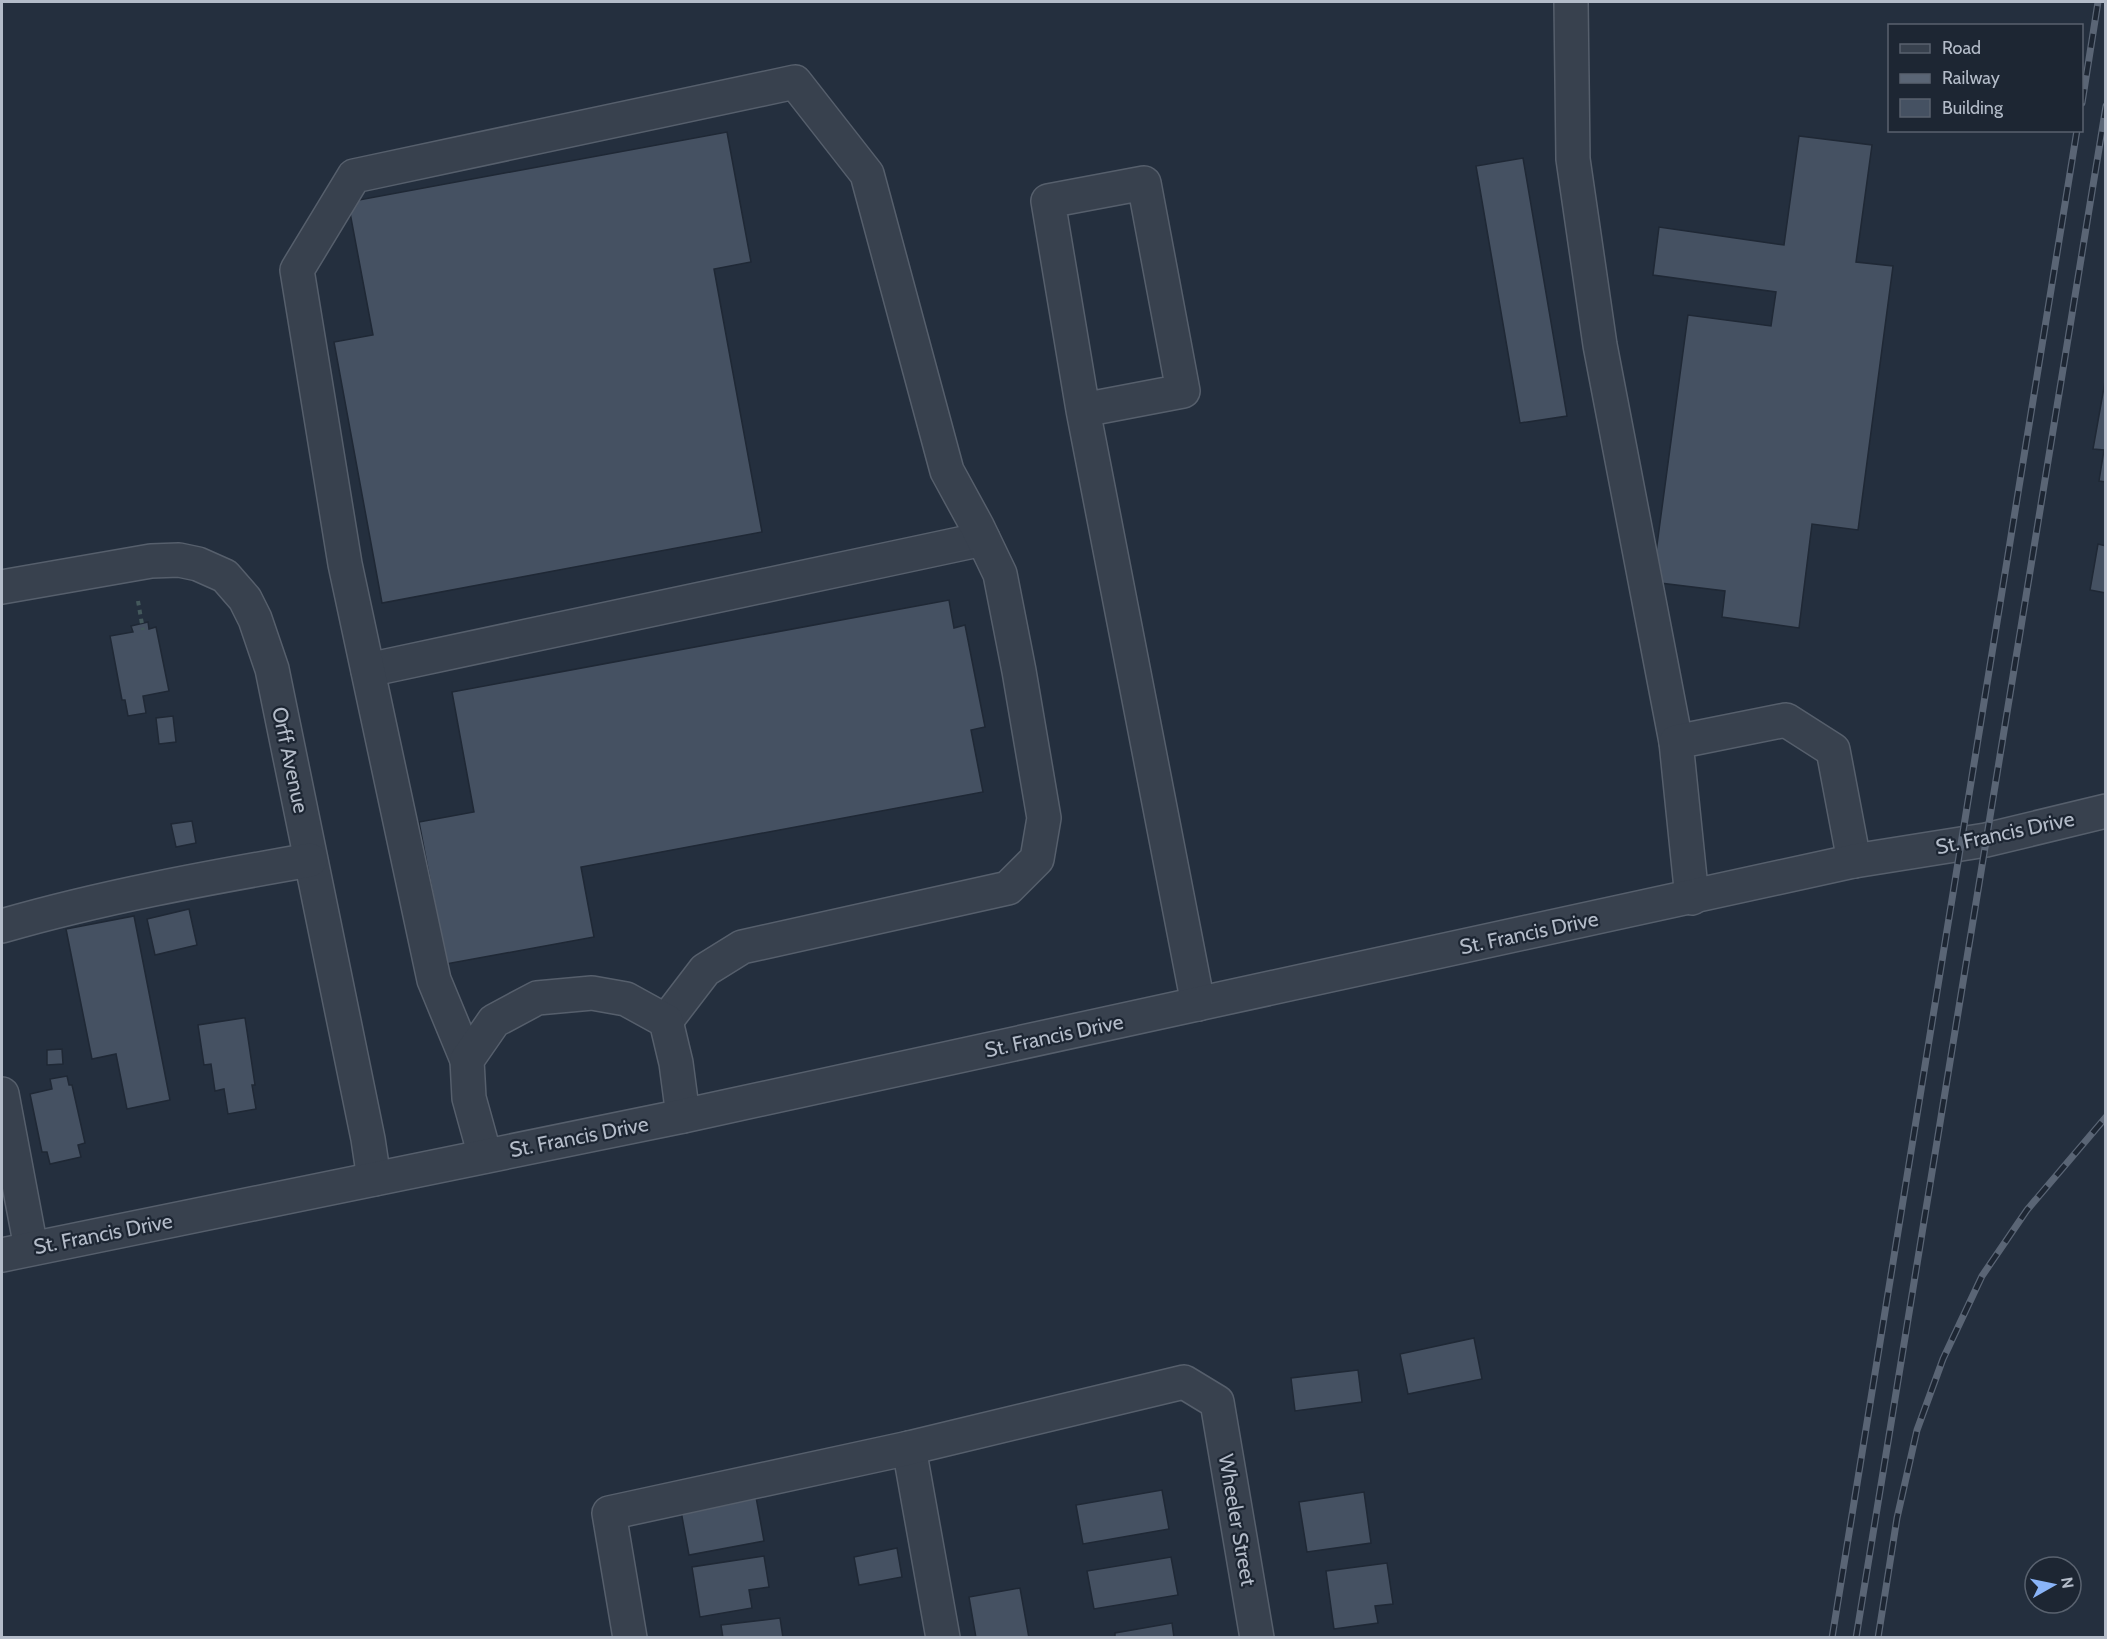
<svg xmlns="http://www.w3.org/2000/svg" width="2107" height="1639" viewBox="0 0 2107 1639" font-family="Cabin,sans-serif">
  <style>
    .building { fill: #455162; stroke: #1f2835; stroke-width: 1.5 }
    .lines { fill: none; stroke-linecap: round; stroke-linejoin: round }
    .minor-casing { stroke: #565f6c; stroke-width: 36 }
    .path { stroke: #44595c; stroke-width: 4; stroke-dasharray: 4.5 4.5; stroke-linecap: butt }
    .minor { stroke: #38414e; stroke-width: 33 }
    .rail-casing { stroke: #5a6575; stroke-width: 7 }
    .rail { stroke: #1d2633; stroke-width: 4.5; stroke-dasharray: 14; stroke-linecap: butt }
    .labels { text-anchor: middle; stroke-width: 4.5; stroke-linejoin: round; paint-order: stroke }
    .street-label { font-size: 21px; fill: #b4bcc9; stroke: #1d2633 }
  </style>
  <rect width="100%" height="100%" fill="#242f3e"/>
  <!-- building -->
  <g class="building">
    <polygon points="727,132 751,262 714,269 762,532 382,603 334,342 373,335 348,202"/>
    <polygon points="1799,136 1872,145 1856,262 1893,266 1858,530 1812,524 1799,628 1722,617 1725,591 1652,582 1688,315 1771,326 1776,292 1653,275 1659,227 1784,245"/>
    <polygon points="1523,158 1567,416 1520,423 1476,166"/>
    <polygon points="2106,376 2106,482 2099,481 2104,450 2093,449"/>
    <polygon points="2098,544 2106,546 2106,593 2090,590"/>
    <polygon points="949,600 954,628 965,625 985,727 971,730 983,792 581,867 594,937 446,964 419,822 474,812 452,692"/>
    <polygon points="148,622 149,629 156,627 169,691 143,696 146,713 128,716 125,700 122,700 110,636 133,632 131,626"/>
    <polygon points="173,716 176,742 159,744 156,718"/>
    <polygon points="192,821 196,843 176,847 171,824"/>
    <polygon points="189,909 197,945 155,955 147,919"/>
    <polygon points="134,916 170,1100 127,1109 116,1054 92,1059 66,929"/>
    <polygon points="243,1018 245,1018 255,1085 252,1085 256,1109 228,1114 224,1089 215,1091 211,1064 204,1065 198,1025"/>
    <polygon points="62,1049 63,1064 47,1065 47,1050"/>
    <polygon points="67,1076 69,1085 72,1085 85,1143 78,1145 81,1157 50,1164 47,1152 42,1152 30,1094 52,1089 50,1079"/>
    <polygon points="1474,1338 1482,1379 1408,1394 1400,1354"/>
    <polygon points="1358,1370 1362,1402 1295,1411 1291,1378"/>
    <polygon points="1162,1490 1169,1529 1083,1544 1076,1505"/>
    <polygon points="1364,1492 1371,1543 1307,1552 1299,1502"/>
    <polygon points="756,1497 764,1541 689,1555 681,1511"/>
    <polygon points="897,1548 902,1577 859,1585 854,1557"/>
    <polygon points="764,1556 769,1587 749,1590 752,1608 700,1617 692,1567"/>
    <polygon points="1171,1557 1178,1595 1094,1609 1087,1571"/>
    <polygon points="1387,1563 1393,1604 1375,1606 1378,1623 1334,1629 1326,1571"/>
    <polygon points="1020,1588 1029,1638 976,1638 969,1597"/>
    <polygon points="780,1618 783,1638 723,1638 721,1625"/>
    <polygon points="1172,1623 1174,1638 1115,1638 1115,1633"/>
  </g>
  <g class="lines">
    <!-- minor casing -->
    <g class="minor-casing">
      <g id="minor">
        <polyline points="1571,2 1573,159 1600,345 1676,742"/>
        <polyline points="1083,410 1183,391 1144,183 1048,201 1083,410 1198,1004"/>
        <polyline points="2,587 151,561 179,560 198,564 225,576 245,599 255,619 272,669 368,1139 374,1179"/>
        <polyline points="368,670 983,539"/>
        <polyline points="1692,898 1676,742 1786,720 1833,750 1854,861"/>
        <path d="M2,926C102,897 207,878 310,860"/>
        <polyline points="467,1060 434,980 345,564 297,270 354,176 795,82 867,174 947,471 977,526 1000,574 1019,671 1044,818 1037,859 1008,888 742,947 705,970 666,1021"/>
        <polyline points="2,1094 31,1248"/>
        <polyline points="485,1156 469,1098 467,1060 494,1021 537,998 592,993 626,999 666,1021 676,1063 683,1116"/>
        <polyline points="2,1255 683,1116 1854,861 1986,840 2106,811"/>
        <polyline points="909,1448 943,1638"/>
        <polyline points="630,1638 609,1513 909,1448 1184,1382 1217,1402 1257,1638"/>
      </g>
    </g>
    <!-- path -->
    <polyline class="path" points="138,601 143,630"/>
    <!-- minor -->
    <use href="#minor" class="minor"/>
    <!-- rail casing -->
    <g class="rail-casing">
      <g id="rail">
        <polyline points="2082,103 2098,2"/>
        <polyline points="1832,1638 2077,130"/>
        <polyline points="1856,1638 2106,106"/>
        <polyline points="1878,1638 1897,1518 1917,1430 1943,1359 1982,1276 2027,1210 2106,1117"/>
      </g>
    </g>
    <!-- rail -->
    <use href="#rail" class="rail"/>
  </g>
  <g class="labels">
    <!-- street labels -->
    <g class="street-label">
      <text transform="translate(290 760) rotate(78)" y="7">Orff Avenue</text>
      <text transform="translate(2005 833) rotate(-12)" y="7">St. Francis Drive</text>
      <text transform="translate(1529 933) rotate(-12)" y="7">St. Francis Drive</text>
      <text transform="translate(1054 1036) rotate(-12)" y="7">St. Francis Drive</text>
      <text transform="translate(579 1137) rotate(-11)" y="7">St. Francis Drive</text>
      <text transform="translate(103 1234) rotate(-11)" y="7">St. Francis Drive</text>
      <text transform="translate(1237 1520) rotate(80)" y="7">Wheeler Street</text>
    </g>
  </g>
  <!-- border -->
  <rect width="2107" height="1639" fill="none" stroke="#b4bcc9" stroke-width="6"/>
  <!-- legend -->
  <rect x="1888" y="24" width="195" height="108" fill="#1d2633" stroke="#59626f" stroke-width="1.5"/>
  <rect x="1900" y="44" width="30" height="9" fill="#38414e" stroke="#59626f" stroke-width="1.5"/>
  <text x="1942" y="54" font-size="18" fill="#b4bcc9">Road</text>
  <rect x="1900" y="74" width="30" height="9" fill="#5a6575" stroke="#59626f" stroke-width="1.5"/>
  <text x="1942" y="84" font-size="18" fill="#b4bcc9">Railway</text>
  <rect x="1900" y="99" width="30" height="18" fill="#455162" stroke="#59626f" stroke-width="1.5"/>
  <text x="1942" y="114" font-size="18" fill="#b4bcc9">Building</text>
  <!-- north arrow -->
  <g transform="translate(2053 1585) rotate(81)"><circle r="28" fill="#1d2633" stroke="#59626f" stroke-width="1.5"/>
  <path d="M0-4.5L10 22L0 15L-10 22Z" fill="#8ab4f8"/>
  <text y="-9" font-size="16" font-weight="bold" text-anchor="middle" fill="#b4bcc9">N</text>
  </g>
</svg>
